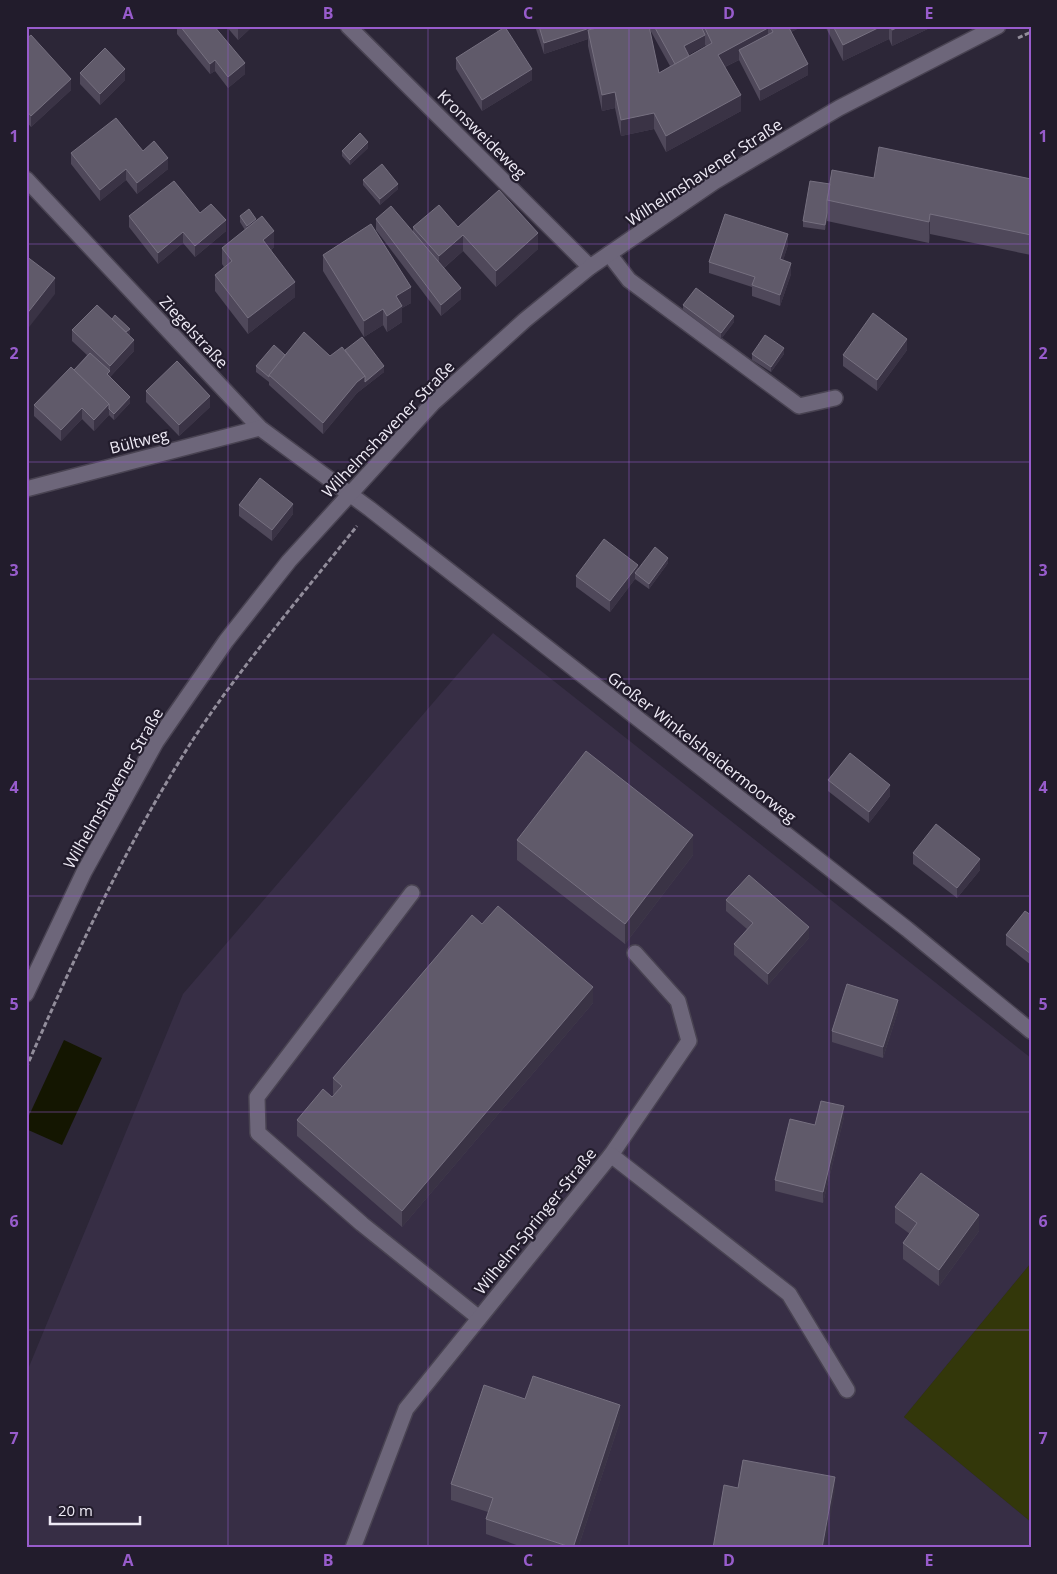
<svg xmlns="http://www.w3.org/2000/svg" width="1057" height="1574" viewBox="0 0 1057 1574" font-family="'Open Sans',sans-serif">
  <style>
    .built { fill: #372e45 }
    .green { fill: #33370a }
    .water { fill: #141601 }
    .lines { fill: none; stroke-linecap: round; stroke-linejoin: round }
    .minor-casing { stroke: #494352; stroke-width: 18 }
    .path { stroke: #928d9b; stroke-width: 3; stroke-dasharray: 5 2.5; stroke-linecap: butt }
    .minor { stroke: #6d667a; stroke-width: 15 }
    .wall { fill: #4f485a; fill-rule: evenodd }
    .shaded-wall { fill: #3a3345 }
    .building { fill: #605a6a; stroke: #767080 }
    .grid { fill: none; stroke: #985ccc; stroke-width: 1; stroke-opacity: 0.55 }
    .labels { text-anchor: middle; stroke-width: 4.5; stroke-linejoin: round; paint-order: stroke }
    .street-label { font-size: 16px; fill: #eeeaf5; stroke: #221c2c }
    .neatline { fill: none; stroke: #985ccc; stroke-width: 2 }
    .grid-label { font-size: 16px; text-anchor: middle; font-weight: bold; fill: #985ccc }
  </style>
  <rect width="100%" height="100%" fill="#2c2637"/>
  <!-- built -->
  <polygon class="built" points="493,633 1031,1058 1031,1263 904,1417 1031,1522 1031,1548 26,1548 26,1374 183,994"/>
  <!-- green -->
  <polygon class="green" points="1031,1263 1031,1522 904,1417"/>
  <!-- water -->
  <polygon class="water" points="64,1040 102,1058 62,1145 26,1129 26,1122"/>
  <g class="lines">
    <!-- minor casing -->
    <g class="minor-casing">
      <g id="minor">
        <polyline points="348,26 590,267"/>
        <polyline points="26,179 260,428 370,509 907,929 1031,1031"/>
        <polyline points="609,254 629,280 799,406 835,398"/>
        <polyline points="26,489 260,428"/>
        <polyline points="412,893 257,1097 258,1133 362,1224 479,1318"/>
        <polyline points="26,994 84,872 156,742 226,641 289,561 433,403 525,320 590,267 714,182 839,108 998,26"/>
        <polyline points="611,1155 689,1041 678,1001 635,953"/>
        <polyline points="353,1548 406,1409 611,1155 789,1294 847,1390"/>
      </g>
    </g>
    <!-- path -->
    <g class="path">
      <polyline points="1018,38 1031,32"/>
      <path d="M26,1068C76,954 127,842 194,738C243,664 302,595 357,526"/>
    </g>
    <!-- minor -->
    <use href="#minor" class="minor"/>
  </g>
  <!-- wall -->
  <g class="wall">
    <polygon points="175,26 214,26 245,74 228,88 215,71 210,74 177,34 177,28"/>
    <polygon points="226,26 253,26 238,40"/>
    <path d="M535,26H592L593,29L598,28L597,26H803L791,32L808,75L760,101L739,60L725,67L741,111L666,152L654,129L621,136L615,108L602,111L588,46V39L544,54ZM649,28L670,66L659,73ZM705,45L706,46L689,56L688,55Z"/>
    <polygon points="825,26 934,26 892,46 889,39 843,61"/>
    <polygon points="26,39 71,90 31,127 26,121"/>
    <polygon points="456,58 532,80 482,111 456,69"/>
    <polygon points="80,73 125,80 100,105 80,84"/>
    <polygon points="368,148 350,165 342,156 342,151"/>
    <polygon points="143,151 168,169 137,194 126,180 100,201 71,164 71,153"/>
    <polygon points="874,178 1031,179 1031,255 930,234 929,243 827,221 827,218 825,230 803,227 803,221 830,184"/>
    <polygon points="363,180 398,189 380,205 363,185"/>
    <polygon points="200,213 226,231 195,257 183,243 158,264 129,227 129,216"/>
    <polygon points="240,216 256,221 274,247 271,250 295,297 248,334 215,291 215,275 224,267 222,264 222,248 245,230 240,222"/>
    <polygon points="376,219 413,232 413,227 458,227 538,249 496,287 463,251 444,268 461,299 441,316 376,230"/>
    <polygon points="788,245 783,260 791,274 780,306 752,296 752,287 709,273 709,262"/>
    <polygon points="323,255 411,303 402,308 402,322 387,332 383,325 364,337 323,271"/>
    <polygon points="683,305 734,322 721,339 683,310"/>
    <polygon points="112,319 130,334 129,335 134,351 110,377 130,403 114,420 109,415 94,431 82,419 61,441 34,416 34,405 74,370 87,355 72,341 72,330"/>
    <polygon points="345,350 384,372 357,393 323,434 269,385 269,382 256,372 256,366 285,355 330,356"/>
    <polygon points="907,350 877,391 843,366 843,355"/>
    <polygon points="752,354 784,354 771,372 752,360"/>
    <polygon points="146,391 210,407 179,436 146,402"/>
    <polygon points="239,505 293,514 272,541 239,516"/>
    <polygon points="668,563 649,589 635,579 610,612 576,587 576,576 638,570"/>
    <polygon points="828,780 890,796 869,823 828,791"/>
    <polygon points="517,840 693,855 625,944 517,860"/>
    <polygon points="913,853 980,870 957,898 913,864"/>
    <polygon points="726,900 809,938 768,985 734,955 734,944 747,929 726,911"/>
    <polygon points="1031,915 1031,965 1006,945 1006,935"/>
    <polygon points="482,924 593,1003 402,1227 297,1136 297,1120 332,1097 334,1095 333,1094 333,1078"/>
    <polygon points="898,1011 883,1058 832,1042 832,1031"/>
    <polygon points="844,1117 823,1203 775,1191 775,1180 815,1125"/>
    <polygon points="895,1207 979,1231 939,1286 903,1259 903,1243 910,1234 895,1223"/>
    <polygon points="525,1399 620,1421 578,1548 525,1548 486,1534 486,1519 488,1512 451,1500 451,1484"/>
  </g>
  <!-- shaded-wall -->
  <g class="shaded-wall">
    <polygon points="241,26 253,26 238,40 238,29"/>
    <polygon points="787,26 803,26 787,34"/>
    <polygon points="882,26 889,26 889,39 843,61 843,45"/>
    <polygon points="901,26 934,26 892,46 892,30"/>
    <polygon points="593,27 593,38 588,30 588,39 544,54 544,43"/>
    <polygon points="768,28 768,44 739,50 739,60 718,70 718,55"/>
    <polygon points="705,35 705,46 684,57 684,46"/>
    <polygon points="215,60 215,71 210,74 210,64"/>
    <polygon points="245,63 245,74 228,88 228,77"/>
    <polygon points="808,64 808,75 760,101 760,90"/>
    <polygon points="125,69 125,80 100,105 100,94"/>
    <polygon points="532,69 532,80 482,111 482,100"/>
    <polygon points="71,79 71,90 31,127 31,116"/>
    <polygon points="615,92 615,108 602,111 602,95"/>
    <polygon points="741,95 741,111 666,152 666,136"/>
    <polygon points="654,113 654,129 621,136 621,120"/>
    <polygon points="368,142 368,148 350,165 350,160"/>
    <polygon points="168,158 168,169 137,194 137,183"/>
    <polygon points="126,169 126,180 100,201 100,190"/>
    <polygon points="398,184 398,189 380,205 380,199"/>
    <polygon points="827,213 827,218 825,230 825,225"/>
    <polygon points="930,214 930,234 929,243 929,222"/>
    <polygon points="256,219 256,225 247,232 247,226"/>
    <polygon points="226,220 226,231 195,257 195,246"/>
    <polygon points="274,231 274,247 263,256 263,240"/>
    <polygon points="183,232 183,243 158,264 158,253"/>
    <polygon points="538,233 538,249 496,287 496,271"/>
    <polygon points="788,234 788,245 780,270 780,259"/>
    <polygon points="463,235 463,251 439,272 439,256"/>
    <polygon points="791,263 791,274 780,306 780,295"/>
    <polygon points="55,278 55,294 26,331 26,315"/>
    <polygon points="295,282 295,297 248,334 248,318"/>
    <polygon points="411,287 411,303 402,308 402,322 387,332 387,316 396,296"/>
    <polygon points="461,288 461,299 441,316 441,305"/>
    <polygon points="383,309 383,325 364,337 364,321"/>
    <polygon points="734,316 734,322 721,339 721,333"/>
    <polygon points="130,329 130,334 123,341 123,335"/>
    <polygon points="907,339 907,350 877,391 877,380"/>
    <polygon points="134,340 134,351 107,380 107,374 110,371 110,366"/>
    <polygon points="784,348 784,354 771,372 771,367"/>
    <polygon points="384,366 384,372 357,393 323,434 323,423 357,382 365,376"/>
    <polygon points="210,396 210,407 179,436 179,425"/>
    <polygon points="130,397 130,403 114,420 114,414"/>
    <polygon points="109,404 109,415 94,431 94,420"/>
    <polygon points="82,408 82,419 61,441 61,430"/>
    <polygon points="293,504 293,514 272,541 272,530"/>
    <polygon points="668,558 668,563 649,589 649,584"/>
    <polygon points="638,565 638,575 635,573 635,579 610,612 610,601"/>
    <polygon points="890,785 890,796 869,823 869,812"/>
    <polygon points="693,835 693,855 625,944 625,924"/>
    <polygon points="980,859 980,870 957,898 957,888"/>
    <polygon points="809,927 809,938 768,985 768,974"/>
    <polygon points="593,987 593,1003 402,1227 402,1211"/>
    <polygon points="898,1000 898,1011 883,1058 883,1047"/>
    <polygon points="844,1106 844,1117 823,1203 823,1192"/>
    <polygon points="979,1215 979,1231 939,1286 939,1270"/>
    <polygon points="620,1405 620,1421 578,1548 573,1548"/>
    <polygon points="835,1477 835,1492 825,1548 822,1548"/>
  </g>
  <!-- building -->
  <g class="building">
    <polygon points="180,26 214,26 245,63 228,77 215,60 210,64"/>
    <polygon points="539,26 592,26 593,27 544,43"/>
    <polygon points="601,26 649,26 659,73 712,43 704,26 767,26 768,28 718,55 741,95 666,136 654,113 621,120 615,92 602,95 588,30 601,27"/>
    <polygon points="654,26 701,26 705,35 684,46 689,56 675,64"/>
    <polygon points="770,26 788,26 808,64 760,90 739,50 773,32"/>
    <polygon points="833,26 882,26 843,45"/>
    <polygon points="891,26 901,26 892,30"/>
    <polygon points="505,27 532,69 482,100 456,58"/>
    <polygon points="31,35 71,79 31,116 26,110 26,39"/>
    <polygon points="105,48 125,69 100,94 80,73"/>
    <polygon points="116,118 143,151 154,141 168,158 137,183 126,169 100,190 71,153"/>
    <polygon points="360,133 368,142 350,160 342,151"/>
    <polygon points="879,147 1031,179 1031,235 930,214 929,222 827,200 832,170 874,178"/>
    <polygon points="382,164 398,184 380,199 363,180"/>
    <polygon points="174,181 200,213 211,204 226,220 195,246 183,232 158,253 129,216"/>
    <polygon points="810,181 830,184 827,200 827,213 825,225 803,221"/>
    <polygon points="499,190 538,233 496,271 463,235 439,256 413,227 439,205 458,227"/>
    <polygon points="391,206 461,288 441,305 376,219"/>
    <polygon points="249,209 256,219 247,226 240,216"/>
    <polygon points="725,214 788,234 780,259 791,263 780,295 752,285 755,277 709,262"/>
    <polygon points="262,216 274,231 263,240 295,282 248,318 215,275 232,261 222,248"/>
    <polygon points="371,224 411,287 396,296 402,306 387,316 383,309 364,321 323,255"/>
    <polygon points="26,256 55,278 26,315"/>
    <polygon points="696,288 734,316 721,333 683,305"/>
    <polygon points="97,305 134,340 110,366 72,330"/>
    <polygon points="873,313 907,339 877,380 843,355"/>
    <polygon points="115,315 130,329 126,332 112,319"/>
    <polygon points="304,332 330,356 342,347 365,376 357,382 323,423 269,375"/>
    <polygon points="765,335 784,348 771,367 752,354"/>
    <polygon points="362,337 384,366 365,382 365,376 345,350"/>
    <polygon points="274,345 285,355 269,375 269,377 256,366"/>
    <polygon points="90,353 110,371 107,374 130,397 114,414 109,409 109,404 74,370"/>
    <polygon points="177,361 210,396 179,425 146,391"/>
    <polygon points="71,367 109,404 94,420 82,408 61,430 34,405"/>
    <polygon points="260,478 293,504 272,530 239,505"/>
    <polygon points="604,539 638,565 610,601 576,576"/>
    <polygon points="655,547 668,558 649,584 635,573"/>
    <polygon points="586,751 693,835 625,924 517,840"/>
    <polygon points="850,753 890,785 869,812 828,780"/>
    <polygon points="936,824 980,859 957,888 913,853"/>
    <polygon points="749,875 809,927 768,974 734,944 753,923 726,900"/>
    <polygon points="498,906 593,987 402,1211 297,1120 323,1089 332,1097 342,1086 333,1078 472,915 482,924"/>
    <polygon points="1025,911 1031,915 1031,954 1006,935"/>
    <polygon points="847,984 898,1000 883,1047 832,1031"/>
    <polygon points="821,1101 844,1106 823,1192 775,1180 790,1119 815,1125"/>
    <polygon points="921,1173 979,1215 939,1270 903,1243 917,1223 895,1207"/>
    <polygon points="533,1376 620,1405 573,1548 486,1519 493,1498 451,1484 484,1385 525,1399"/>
    <polygon points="743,1460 835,1477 822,1548 713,1548 724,1485 738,1488"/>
  </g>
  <!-- grid -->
  <path class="grid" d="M228,26V1548M428,26V1548M629,26V1548M829,26V1548M26,244H1031M26,462H1031M26,679H1031M26,896H1031M26,1112H1031M26,1330H1031"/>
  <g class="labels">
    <!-- street labels -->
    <g class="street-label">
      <text transform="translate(482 134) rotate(45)" y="6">Kronsweideweg</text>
      <text transform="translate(704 172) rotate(-33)" y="6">Wilhelmshavener Straße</text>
      <text transform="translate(194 332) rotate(47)" y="6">Ziegelstraße</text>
      <text transform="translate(388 429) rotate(-46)" y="6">Wilhelmshavener Straße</text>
      <text transform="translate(139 441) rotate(-14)" y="6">Bültweg</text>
      <text transform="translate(702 747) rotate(38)" y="6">Großer Winkelsheidermoorweg</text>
      <text transform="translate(113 788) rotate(-60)" y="6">Wilhelmshavener Straße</text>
      <text transform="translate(535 1221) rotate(-51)" y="6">Wilhelm-Springer-Straße</text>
    </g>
  </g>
  <!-- border -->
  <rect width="1057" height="1574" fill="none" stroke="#221c2c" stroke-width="55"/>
  <!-- scale -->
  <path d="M50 1516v8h90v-8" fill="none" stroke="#eeeaf5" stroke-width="2.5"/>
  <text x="58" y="1516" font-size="15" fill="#eeeaf5" stroke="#221c2c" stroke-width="4" paint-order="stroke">20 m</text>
  <rect x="28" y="28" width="1002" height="1518" class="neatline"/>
  <g class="grid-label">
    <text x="128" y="19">A</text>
    <text x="328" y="19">B</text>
    <text x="528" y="19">C</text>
    <text x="729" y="19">D</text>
    <text x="929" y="19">E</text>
    <text x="14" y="142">1</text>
    <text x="1043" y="142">1</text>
    <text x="14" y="359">2</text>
    <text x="1043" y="359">2</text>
    <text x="14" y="576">3</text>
    <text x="1043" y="576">3</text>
    <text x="14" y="793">4</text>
    <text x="1043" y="793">4</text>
    <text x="14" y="1010">5</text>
    <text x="1043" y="1010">5</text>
    <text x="14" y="1227">6</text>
    <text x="1043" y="1227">6</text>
    <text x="14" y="1444">7</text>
    <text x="1043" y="1444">7</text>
    <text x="128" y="1566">A</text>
    <text x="328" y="1566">B</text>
    <text x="528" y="1566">C</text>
    <text x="729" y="1566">D</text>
    <text x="929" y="1566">E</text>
  </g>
</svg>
